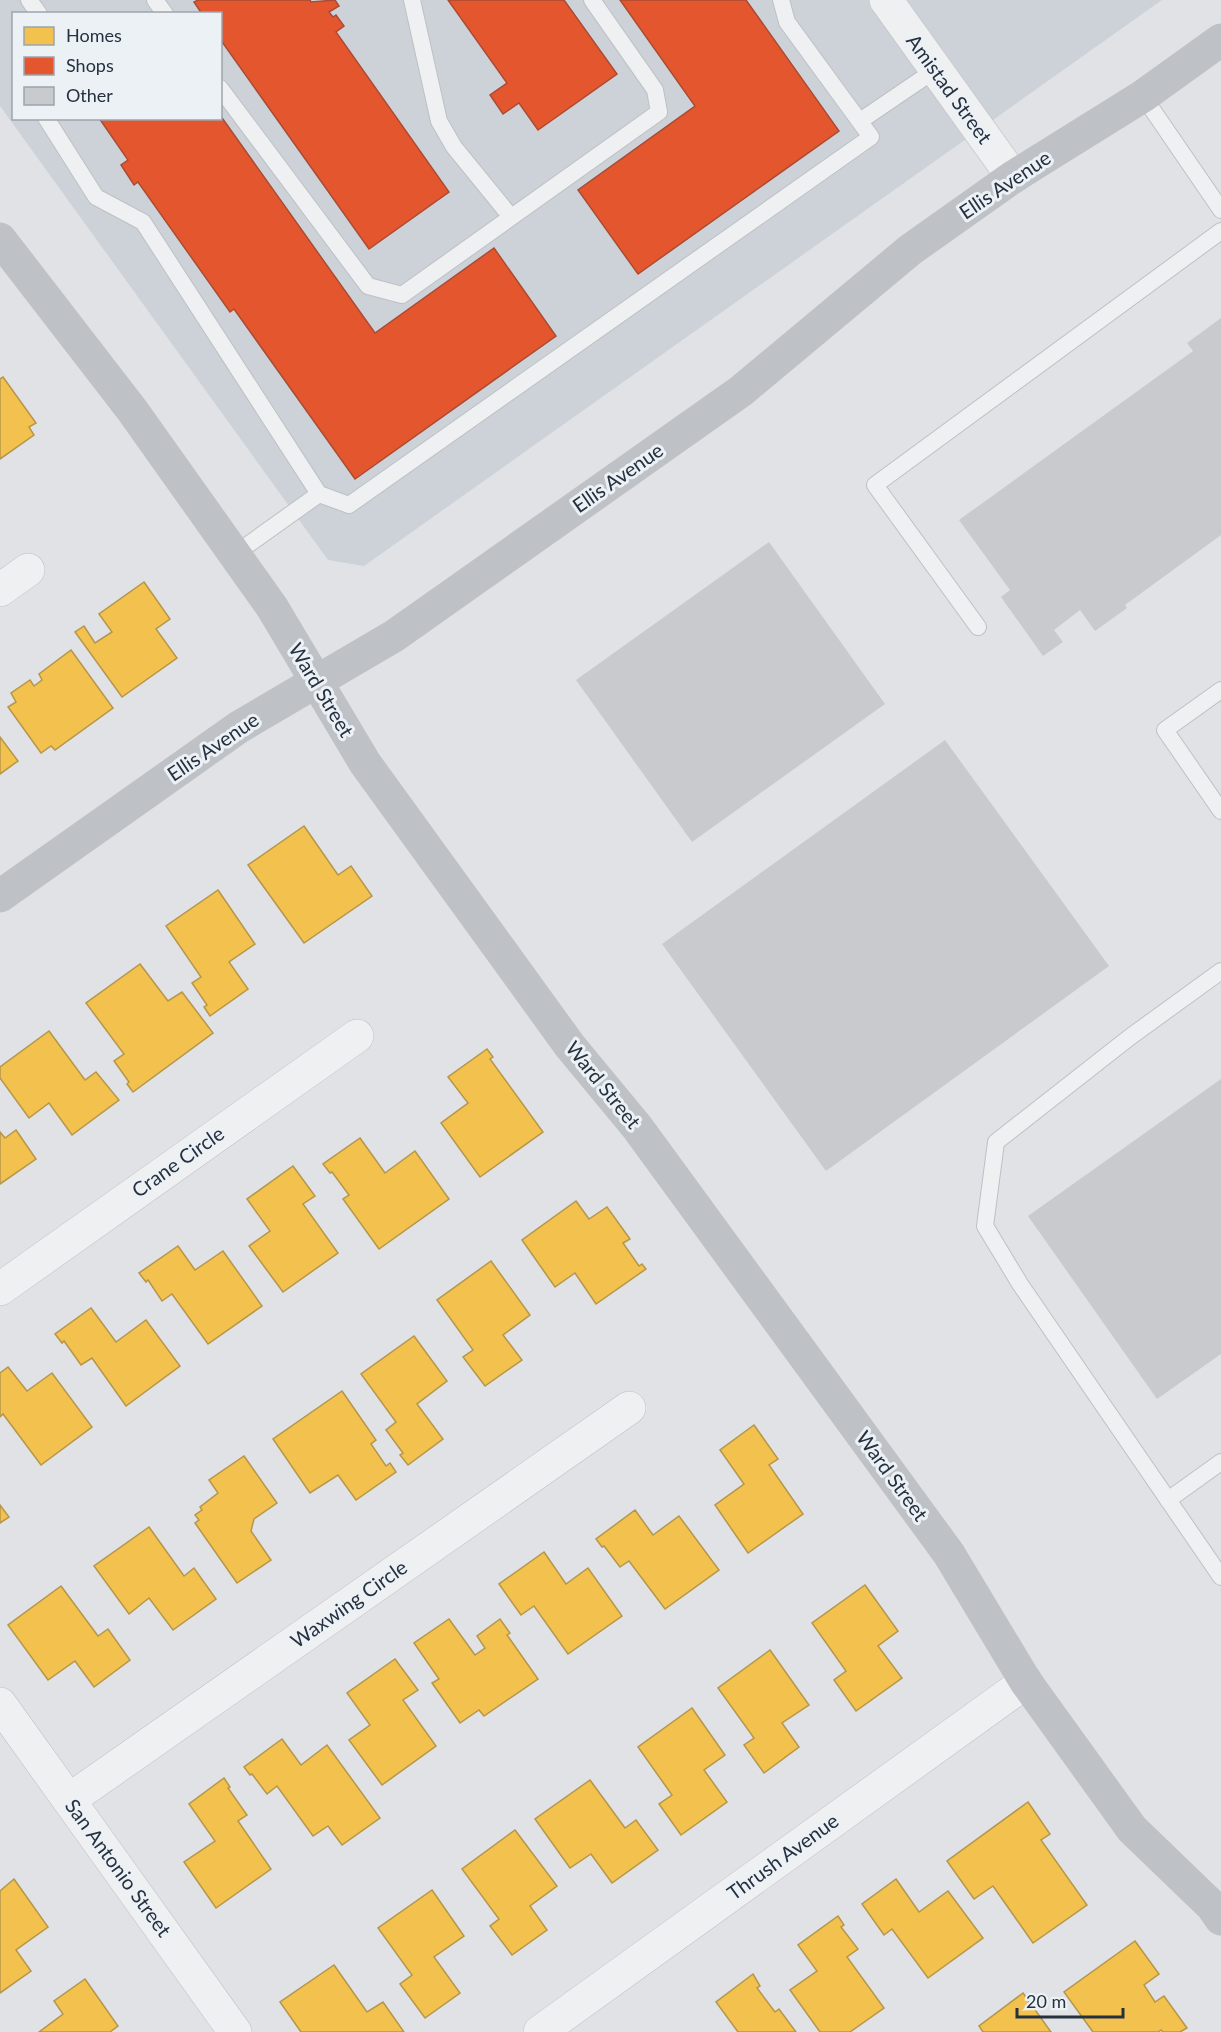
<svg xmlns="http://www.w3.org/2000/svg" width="1221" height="2032" viewBox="0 0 1221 2032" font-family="Lato,sans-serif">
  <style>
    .built { fill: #cdd2d9; fill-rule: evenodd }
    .homes { fill: #f2c14e; stroke: #b5964a; stroke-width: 1.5 }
    .shops { fill: #e4572e; stroke: #ab4b33; stroke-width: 1.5 }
    .building { fill: #c8cacd }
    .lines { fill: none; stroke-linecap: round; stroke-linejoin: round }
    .lane-casing { stroke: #bec0c3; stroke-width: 18 }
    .street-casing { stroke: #bec0c3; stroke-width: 34 }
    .lane { stroke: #eff0f2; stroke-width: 16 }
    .street { stroke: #eff0f2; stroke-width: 33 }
    .secondary { stroke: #bec1c5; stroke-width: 33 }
    .labels { text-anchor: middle; stroke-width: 6; stroke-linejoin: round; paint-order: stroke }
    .street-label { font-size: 20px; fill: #26303f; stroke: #ecf1f5 }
  </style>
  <rect width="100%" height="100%" fill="#e0e2e5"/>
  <!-- built -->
  <path class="built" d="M0,0H1162L364,566L328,560L0,106ZM14,14H220V118H14Z"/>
  <!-- homes -->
  <g class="homes">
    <polygon points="3,377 36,423 29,427 34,435 0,459 0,379"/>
    <polygon points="144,582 170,619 156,629 177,658 122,697 75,632 84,626 95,643 112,632 99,614"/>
    <polygon points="71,650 113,708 55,750 51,746 41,753 8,707 16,702 11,693 30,680 34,686 42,680 39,674"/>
    <polygon points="0,737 18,761 0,774"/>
    <polygon points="304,826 338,875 351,866 372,896 304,943 248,865"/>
    <polygon points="218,890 255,944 229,962 248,989 210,1016 204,1007 207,1005 192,983 201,977 166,926"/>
    <polygon points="140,964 168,1001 182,992 213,1033 133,1092 127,1084 129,1082 114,1061 124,1054 86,1003"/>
    <polygon points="49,1031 85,1080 96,1072 119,1100 72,1135 49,1103 29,1118 0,1078 0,1067"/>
    <polygon points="487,1049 493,1057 490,1059 543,1132 480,1177 441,1123 468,1103 448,1077"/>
    <polygon points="16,1130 36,1159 0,1184 0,1132 5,1138"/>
    <polygon points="360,1138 385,1173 415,1151 449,1199 379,1249 343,1199 349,1195 332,1172 330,1173 323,1164"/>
    <polygon points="293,1166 315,1196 303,1204 338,1253 283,1292 249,1246 270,1231 247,1199"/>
    <polygon points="576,1201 589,1219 607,1207 630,1239 623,1243 639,1266 642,1264 646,1269 596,1304 575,1273 555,1287 522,1240"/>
    <polygon points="178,1246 195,1270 223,1251 262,1306 208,1344 172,1294 162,1301 148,1280 146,1282 139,1273"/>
    <polygon points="491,1261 530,1315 503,1335 522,1360 485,1386 463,1357 473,1350 437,1300"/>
    <polygon points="91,1308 116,1342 146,1320 180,1366 126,1406 92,1358 81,1365 64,1341 62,1343 55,1334"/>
    <polygon points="414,1336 447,1381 417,1404 443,1439 408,1465 400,1455 403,1453 386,1430 396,1422 361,1374"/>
    <polygon points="8,1367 27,1391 52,1373 92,1427 41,1465 3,1414 0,1417 0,1373"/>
    <polygon points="342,1391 376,1440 371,1444 386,1466 390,1463 396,1472 356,1500 338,1475 310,1493 273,1439"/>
    <polygon points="754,1425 778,1459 769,1465 803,1514 748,1553 715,1505 744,1484 720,1450"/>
    <polygon points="244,1456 277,1503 254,1519 251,1531 271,1560 237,1583 195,1523 199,1520 195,1515 202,1510 200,1507 218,1493 209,1480"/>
    <polygon points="0,1505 9,1517 0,1523"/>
    <polygon points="635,1510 653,1535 679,1516 719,1570 665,1609 629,1561 620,1567 604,1546 602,1547 596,1539"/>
    <polygon points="149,1527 184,1576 194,1568 216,1599 173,1630 149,1598 129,1614 94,1566"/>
    <polygon points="544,1552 566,1584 588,1568 622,1616 568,1654 534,1606 521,1615 499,1584"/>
    <polygon points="865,1585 898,1631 878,1646 902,1678 856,1711 834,1680 846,1671 812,1623"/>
    <polygon points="61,1586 98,1636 108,1629 130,1660 94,1687 75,1661 48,1680 8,1625"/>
    <polygon points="449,1619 475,1655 485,1648 477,1636 500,1619 510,1633 507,1635 538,1679 484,1716 479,1710 460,1723 432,1683 439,1679 414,1643"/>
    <polygon points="770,1650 809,1705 782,1723 799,1747 764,1773 744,1745 754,1738 718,1688"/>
    <polygon points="395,1659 418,1690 403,1700 436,1746 382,1785 349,1740 370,1725 347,1693"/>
    <polygon points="692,1708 725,1755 704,1770 727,1802 681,1835 659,1804 672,1795 638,1747"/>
    <polygon points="282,1739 301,1765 327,1745 380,1818 342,1845 328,1826 313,1836 277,1786 267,1794 252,1774 250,1775 244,1767"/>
    <polygon points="224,1778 230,1787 228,1788 247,1815 238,1821 271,1869 216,1908 184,1862 215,1841 189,1804"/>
    <polygon points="590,1780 625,1828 636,1820 658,1850 612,1883 591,1854 570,1868 535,1819"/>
    <polygon points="1028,1802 1050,1834 1041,1840 1087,1905 1033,1943 993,1886 974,1899 947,1861"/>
    <polygon points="515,1830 557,1886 530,1906 547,1930 512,1955 490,1926 499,1919 462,1869"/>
    <polygon points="14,1879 48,1927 16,1950 31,1971 0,1993 0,1891"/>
    <polygon points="896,1879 919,1912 948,1891 983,1938 928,1978 892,1929 884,1935 862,1904"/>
    <polygon points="432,1890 464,1936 434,1957 460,1993 425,2018 400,1984 412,1975 378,1928"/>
    <polygon points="838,1916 844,1925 841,1927 858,1949 847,1957 884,2008 850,2032 820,2032 790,1990 817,1971 798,1945"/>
    <polygon points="1135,1941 1159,1974 1144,1985 1155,2002 1164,1996 1187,2028 1180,2032 1163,2032 1161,2030 1158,2032 1093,2032 1064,1992"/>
    <polygon points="334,1965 367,2012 383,2002 404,2032 301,2032 280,2002"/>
    <polygon points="753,1974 760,1986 757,1988 775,2012 779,2009 796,2032 738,2032 716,2002"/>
    <polygon points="85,1979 118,2026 110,2032 39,2032 63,2014 54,2001"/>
    <polygon points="1023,1993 1051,2032 983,2032 979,2026"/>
  </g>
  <!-- shops -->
  <g class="shops">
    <polygon points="198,0 310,0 311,2 335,0 339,6 329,12 333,17 336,15 344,26 336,32 449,192 369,249 220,39 220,14 202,14 194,2"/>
    <polygon points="448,0 564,0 617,74 538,130 519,103 503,114 490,95 507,83"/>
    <polygon points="620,0 746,0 839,131 638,274 578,190 695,106"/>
    <polygon points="220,115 375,333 494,248 556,336 355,479 234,309 230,312 138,182 134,185 121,165 128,160 99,118 220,118"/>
  </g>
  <!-- building -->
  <g class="building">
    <polygon points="1221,318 1221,535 1125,605 1127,608 1095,631 1080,610 1054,630 1063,642 1043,656 1001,597 1010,590 959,520 1193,351 1187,343"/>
    <polygon points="769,542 885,704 692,842 576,680"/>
    <polygon points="945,740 1109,966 826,1171 662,944"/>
    <polygon points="1221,1079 1221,1354 1157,1399 1028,1216"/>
  </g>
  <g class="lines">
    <!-- lane casing -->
    <g class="lane-casing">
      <g id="lane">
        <polyline points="29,0 39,14"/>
        <polyline points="155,0 165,14"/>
        <polyline points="412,0 439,121 454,147 511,217"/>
        <polyline points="220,88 368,286 402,295 659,112 655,90 592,0"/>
        <polyline points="1143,96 1221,210"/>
        <polyline points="46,118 96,197 143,222 319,494 349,505 871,137 787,22 781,0"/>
        <polyline points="860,121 935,70"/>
        <polyline points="235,554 319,494"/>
        <polyline points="978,627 875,485 1221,231"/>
        <polyline points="1221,690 1165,730 1221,811"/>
        <polyline points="1221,971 1130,1037 996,1142 985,1226 1020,1284 1221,1577"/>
        <polyline points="1168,1500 1221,1462"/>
      </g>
    </g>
    <!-- street casing -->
    <g class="street-casing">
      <g id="street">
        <polyline points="886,0 1013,177"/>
        <polyline points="0,590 28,570"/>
        <polyline points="0,1289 357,1036"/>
        <polyline points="0,1704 235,2032"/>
        <polyline points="69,1800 629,1408"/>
        <polyline points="540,2032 1026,1682"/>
      </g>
    </g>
    <!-- lane -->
    <use href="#lane" class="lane"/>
    <!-- street -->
    <use href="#street" class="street"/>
    <!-- secondary -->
    <g class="secondary">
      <polyline points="0,239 132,410 272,607 365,763 570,1046 637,1127 949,1554 1026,1682 1132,1829 1212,1906 1221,1919"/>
      <polyline points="0,896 239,727 394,636 741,391 910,250 1013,177 1143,96 1221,40"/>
    </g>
  </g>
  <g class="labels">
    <!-- street labels -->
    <g class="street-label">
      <text transform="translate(949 89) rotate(54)" y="7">Amistad Street</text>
      <text transform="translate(1005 185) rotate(-34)" y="7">Ellis Avenue</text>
      <text transform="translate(618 478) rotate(-35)" y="7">Ellis Avenue</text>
      <text transform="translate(321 690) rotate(59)" y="7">Ward Street</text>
      <text transform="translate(213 747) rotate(-34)" y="7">Ellis Avenue</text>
      <text transform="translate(603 1085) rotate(51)" y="7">Ward Street</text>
      <text transform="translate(178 1162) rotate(-35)" y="7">Crane Circle</text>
      <text transform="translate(892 1476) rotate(54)" y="7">Ward Street</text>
      <text transform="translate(349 1604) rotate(-35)" y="7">Waxwing Circle</text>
      <text transform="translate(783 1857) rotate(-36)" y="7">Thrush Avenue</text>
      <text transform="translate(118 1868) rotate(54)" y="7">San Antonio Street</text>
    </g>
  </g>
  <!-- legend -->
  <rect x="12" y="12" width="210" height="108" fill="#ecf1f5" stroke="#9da4ac" stroke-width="1.5"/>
  <rect x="24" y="27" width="30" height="18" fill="#f2c14e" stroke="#9da4ac" stroke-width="1.5"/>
  <text x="66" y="42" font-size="18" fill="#26303f">Homes</text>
  <rect x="24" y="57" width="30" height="18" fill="#e4572e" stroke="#9da4ac" stroke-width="1.5"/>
  <text x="66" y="72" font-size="18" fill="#26303f">Shops</text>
  <rect x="24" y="87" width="30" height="18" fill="#c8cacd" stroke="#9da4ac" stroke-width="1.5"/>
  <text x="66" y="102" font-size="18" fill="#26303f">Other</text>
  <!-- scale -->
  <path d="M1017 2008v9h106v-9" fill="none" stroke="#26303f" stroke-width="3"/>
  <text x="1026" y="2008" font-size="18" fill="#26303f" stroke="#ecf1f5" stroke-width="4.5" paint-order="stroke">20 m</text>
</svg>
